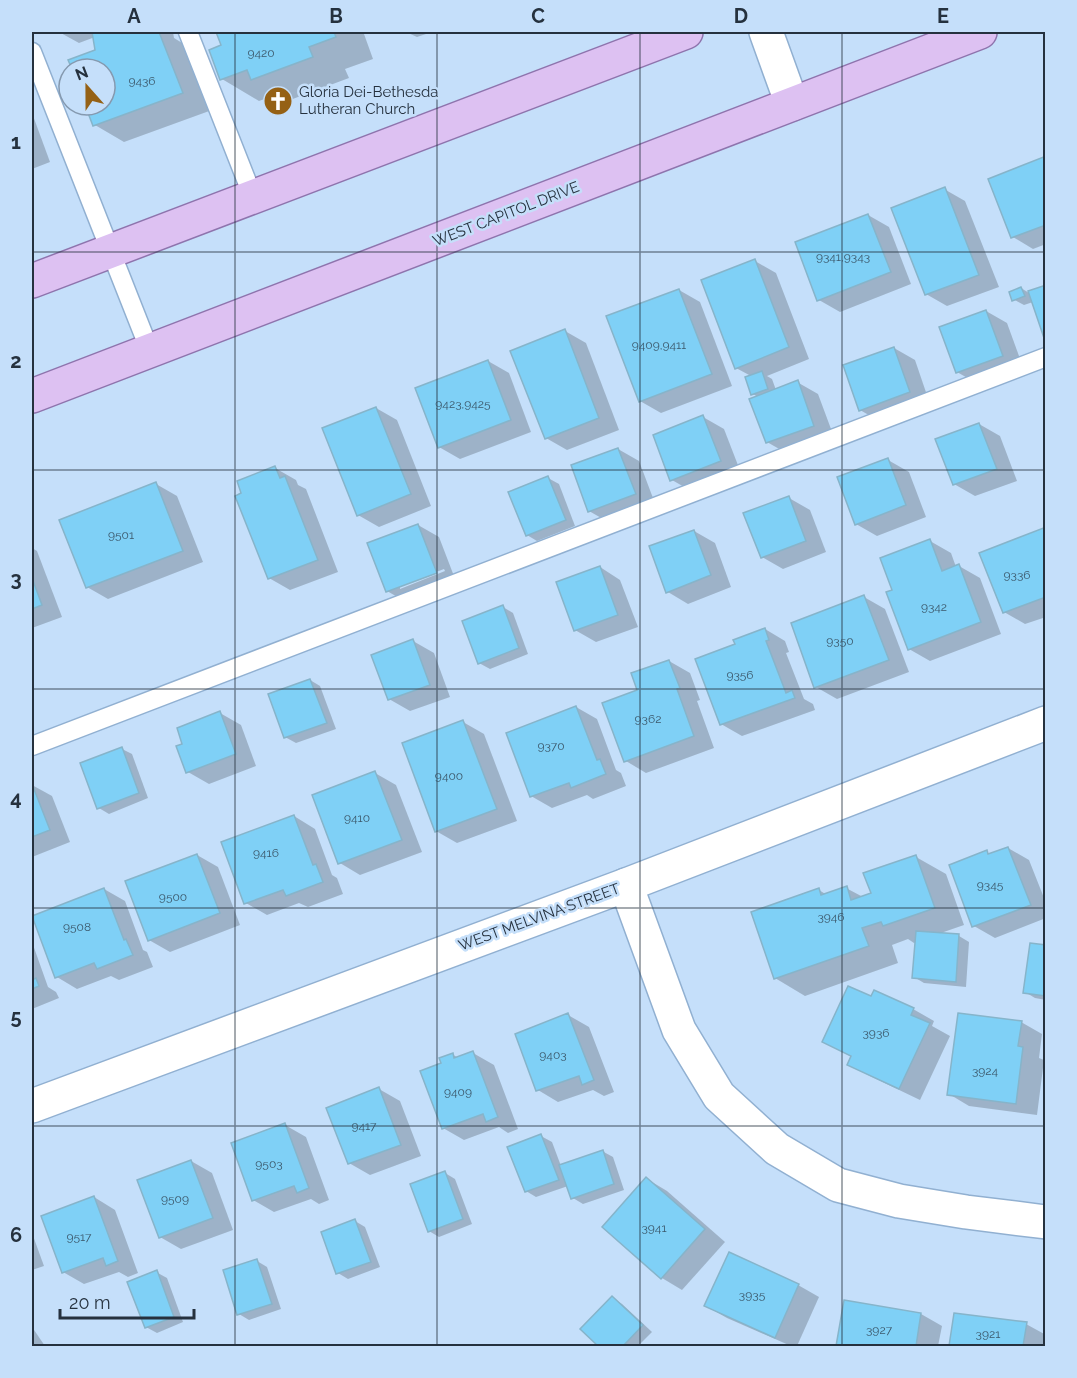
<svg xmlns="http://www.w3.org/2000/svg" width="1077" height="1378" viewBox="0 0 1077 1378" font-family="Raleway,sans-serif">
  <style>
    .shadow { fill: #0003; fill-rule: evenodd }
    .building { fill: #7fd0f6; stroke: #86b4ca; stroke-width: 1.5 }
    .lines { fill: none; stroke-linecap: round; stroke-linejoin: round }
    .lane-casing { stroke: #91b0d1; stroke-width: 21 }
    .street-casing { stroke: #91b0d1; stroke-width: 36 }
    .primary-casing { stroke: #8e74ad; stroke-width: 36 }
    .lane { stroke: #fff; stroke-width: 18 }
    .street { stroke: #fff; stroke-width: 33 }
    .primary { stroke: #ddc1f2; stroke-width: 33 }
    .grid { fill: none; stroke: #25313e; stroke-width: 1.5; stroke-opacity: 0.55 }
    .labels { text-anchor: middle; stroke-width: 5; stroke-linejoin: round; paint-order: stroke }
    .number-label { font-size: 12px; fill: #3c596c }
    .poi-label { font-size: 15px; fill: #25313e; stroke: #c5dffa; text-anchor: start }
    .street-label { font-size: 15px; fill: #25313e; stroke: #c5dffa }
    .neatline { fill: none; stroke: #25313e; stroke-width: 2 }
    .grid-label { font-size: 20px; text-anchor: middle; font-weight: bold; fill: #25313e }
  </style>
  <rect width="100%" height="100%" fill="#c5dffa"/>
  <!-- shadow -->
  <g class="shadow">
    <polygon points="59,32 173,32 174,38 187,46 212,110 124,142 95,125 87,105 105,105 105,69 74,69 97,51 95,37 79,43"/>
    <polygon points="217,32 360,32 364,34 373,59 345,69 349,78 290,100 278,94 259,101 222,79 223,46"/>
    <polygon points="406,32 432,32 417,37"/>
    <polygon points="32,113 50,162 32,169"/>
    <polygon points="1046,158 1046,244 1033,249 1013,237"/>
    <polygon points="944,189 965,201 999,287 947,306 926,294"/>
    <polygon points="868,215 889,227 911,284 840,312 819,300"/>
    <polygon points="755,261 776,273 809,359 767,376 772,379 776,390 797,382 818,394 834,437 788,454 767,442 758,397 753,394 751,376 736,368"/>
    <polygon points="1021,288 1029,293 1033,302 1024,305 1013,299"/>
    <polygon points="679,290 700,302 732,386 661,413 640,401"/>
    <polygon points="986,311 1007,323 1023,367 978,384 957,372"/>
    <polygon points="565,331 586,343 619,430 567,450 546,438"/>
    <polygon points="894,348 915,360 930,404 881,422 860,410"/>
    <polygon points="488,361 509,373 531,432 460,459 439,447"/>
    <polygon points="376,408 397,420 431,506 379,527 358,515"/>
    <polygon points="703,417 724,429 741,473 693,492 672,480"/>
    <polygon points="979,424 1000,436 1017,481 975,496 954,484"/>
    <polygon points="618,449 639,461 656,506 610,523 589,511"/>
    <polygon points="888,460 909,472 926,517 877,536 856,524"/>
    <polygon points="275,468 296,480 298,485 306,489 338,572 290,590 269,578 243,494"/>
    <polygon points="548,478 559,484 575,526 537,541 527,535"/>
    <polygon points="156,484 177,496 203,562 108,599 87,587"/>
    <polygon points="789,498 810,510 826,552 783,569 762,557"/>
    <path d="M418,525L439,537L457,584L408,603L387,591ZM444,569L445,571L400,589V586Z"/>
    <polygon points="1046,529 1046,617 1025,624 1004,612"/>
    <polygon points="694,531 715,543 731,587 688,604 668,592"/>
    <polygon points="930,541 951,553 956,567 959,566 980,578 1001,634 930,661 909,649 894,591"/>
    <polygon points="32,548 37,551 62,617 32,628"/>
    <polygon points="600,567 620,580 638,627 596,642 575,630"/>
    <polygon points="864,597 885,609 909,672 837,699 816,687"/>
    <polygon points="503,607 513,613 528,654 490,669 479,663"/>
    <polygon points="765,629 785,641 789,652 786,653 804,699 813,704 815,710 742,736 721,724"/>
    <polygon points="413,641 434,653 450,697 410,711 389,699"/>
    <polygon points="669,661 690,673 700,700 697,701 714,748 646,773 626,761 639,691"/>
    <polygon points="310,680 320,686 336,729 296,743 285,737"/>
    <polygon points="576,707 597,719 616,770 621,773 626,786 593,799 587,795 552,808 531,796"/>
    <polygon points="220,713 241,725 256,766 209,784 188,772"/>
    <polygon points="463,722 484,734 517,821 457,843 436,831"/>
    <polygon points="122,749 132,754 148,798 109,814 99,808"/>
    <polygon points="375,773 396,785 422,852 360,875 340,863"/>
    <polygon points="32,785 52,796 70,842 32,857"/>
    <polygon points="294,816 315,829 332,875 337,878 343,894 308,907 299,903 267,915 246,903"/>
    <polygon points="1008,848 1029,860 1046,903 1046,918 995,938 974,926 986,852 991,855"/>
    <polygon points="197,855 218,867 240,925 170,952 149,940"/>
    <polygon points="916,857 946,874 964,925 938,934 959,936 969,942 966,987 924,983 914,977 917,942 914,943 908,939 892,945 898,963 805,996 775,978 819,890 827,895 846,888 863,897 873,894"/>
    <polygon points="104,889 125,901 143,950 147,952 153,967 119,980 111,976 77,989 57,977"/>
    <polygon points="32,942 48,987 56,992 59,998 32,1009"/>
    <polygon points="1046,947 1046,1000 1035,998 1025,992"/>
    <polygon points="871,998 913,1009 934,1021 932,1026 950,1036 920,1100 870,1076 849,1064 852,1057 824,1042"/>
    <polygon points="568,1015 589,1027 614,1092 604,1096 593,1090 558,1102 538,1090"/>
    <polygon points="1021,1022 1042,1034 1039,1058 1044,1060 1037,1115 969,1106 949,1094"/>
    <polygon points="473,1053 494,1065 518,1129 508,1133 499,1127 464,1140 443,1128 443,1064 452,1054 458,1058"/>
    <polygon points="379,1089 400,1101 421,1156 370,1175 349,1163"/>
    <polygon points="285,1125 306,1137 329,1200 319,1204 311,1199 274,1212 253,1200"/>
    <polygon points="541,1136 552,1142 561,1166 602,1151 613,1157 624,1190 583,1204 573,1198 568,1186 536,1197 526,1191"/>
    <polygon points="191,1161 212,1173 233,1230 181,1249 160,1237"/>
    <polygon points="445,1173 455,1179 472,1224 439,1237 429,1231"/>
    <polygon points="647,1179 667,1191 725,1242 682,1290 662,1278"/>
    <polygon points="94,1197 115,1210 138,1273 128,1277 119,1272 84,1284 63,1272"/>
    <polygon points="355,1221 365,1227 380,1267 348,1279 338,1273"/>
    <polygon points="32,1233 44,1266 32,1270"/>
    <polygon points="257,1261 267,1267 281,1309 249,1320 239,1314"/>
    <polygon points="156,1272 167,1278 183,1322 157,1333 146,1327"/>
    <polygon points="798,1285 819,1297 797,1346 791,1346 727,1318 706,1306"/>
    <polygon points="612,1298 622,1304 652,1332 638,1346 601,1346 582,1329"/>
    <polygon points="845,1301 921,1314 942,1326 938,1346 838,1346"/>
    <polygon points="955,1315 1026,1324 1046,1335 1046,1346 951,1346"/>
    <polygon points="32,1327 45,1346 32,1346"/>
  </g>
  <!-- building -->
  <g class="building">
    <polygon points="92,32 159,32 183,93 93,126 85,105 105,105 105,69 72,69 68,60 95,50"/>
    <polygon points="216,32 334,32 336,37 309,47 313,57 251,80 247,70 220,80 209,50 221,45"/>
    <polygon points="1046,156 1046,225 1011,238 988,179"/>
    <polygon points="945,187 979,275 925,295 891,208"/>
    <polygon points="868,214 891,272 817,301 795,242"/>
    <polygon points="755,259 789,347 735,369 701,280"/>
    <polygon points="1046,285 1046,338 1044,338 1028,291"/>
    <polygon points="1021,287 1025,296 1012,301 1009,292"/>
    <polygon points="679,289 712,374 639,402 606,316"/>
    <polygon points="986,310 1003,356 956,373 939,327"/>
    <polygon points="565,329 599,418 545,439 510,351"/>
    <polygon points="894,347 910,392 859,411 843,365"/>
    <polygon points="488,360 511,420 438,448 415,388"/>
    <polygon points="762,371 768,389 751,395 745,377"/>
    <polygon points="798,380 814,426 766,443 749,399"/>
    <polygon points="376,407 411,494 357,516 322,428"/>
    <polygon points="703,415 721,461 670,481 653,435"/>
    <polygon points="979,423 997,469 953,485 935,439"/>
    <polygon points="618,448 636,494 588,512 571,465"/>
    <polygon points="888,458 906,505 855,525 837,477"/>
    <polygon points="275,466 280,478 285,476 318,560 268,579 235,496 241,493 237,481"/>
    <polygon points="548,476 566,520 526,536 508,492"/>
    <polygon points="156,482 183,551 86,588 59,520"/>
    <polygon points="789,496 806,541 761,558 743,513"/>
    <polygon points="418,524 437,573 386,592 367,543"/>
    <polygon points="1046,527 1046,597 1003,613 979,553"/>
    <polygon points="694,530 711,575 666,593 649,546"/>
    <polygon points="930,539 942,571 959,564 981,622 908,650 886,592 892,590 880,558"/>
    <polygon points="600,566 618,615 574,631 556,582"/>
    <polygon points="32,578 42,605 32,609"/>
    <polygon points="864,595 889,660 814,688 791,623"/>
    <polygon points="503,605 519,648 478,664 462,621"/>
    <polygon points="765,628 769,640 766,641 786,693 792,690 795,698 720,725 695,659 735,644 733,640"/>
    <polygon points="413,639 430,685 388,700 371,655"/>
    <polygon points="669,660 680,688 677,689 694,736 624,762 602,703 637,690 631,673"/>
    <polygon points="310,679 327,723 284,738 268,694"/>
    <polygon points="576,706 597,760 600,759 606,774 571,788 569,783 530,797 506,733"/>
    <polygon points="220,711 236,754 186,773 176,746 182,744 177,728"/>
    <polygon points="463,720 497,809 435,832 402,743"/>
    <polygon points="122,747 139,793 97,809 80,763"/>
    <polygon points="375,771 402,840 338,864 312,795"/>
    <polygon points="32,784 50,830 32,837"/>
    <polygon points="294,815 313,865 316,864 323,882 286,896 283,890 244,904 221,842"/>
    <polygon points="1008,847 1031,905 972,927 949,865 987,850 988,854"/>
    <polygon points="197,854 220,913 148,941 125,881"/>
    <polygon points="916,855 935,908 883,926 881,922 862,928 869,946 774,979 751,912 819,888 821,895 847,886 851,900 871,893 863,873"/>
    <polygon points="104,888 124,940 126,939 133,955 97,969 94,963 55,978 32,916"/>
    <polygon points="916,931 959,934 956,982 912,978"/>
    <polygon points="1030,943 1046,945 1046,996 1023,993"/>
    <polygon points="36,978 39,986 32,989 32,980"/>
    <polygon points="848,986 871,996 874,990 914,1008 911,1015 930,1023 899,1089 847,1065 851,1056 822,1042"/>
    <polygon points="568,1013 594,1080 582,1085 579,1076 536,1091 515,1034"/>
    <polygon points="958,1013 1022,1021 1018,1046 1023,1047 1016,1104 947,1095"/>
    <polygon points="473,1051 498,1117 486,1122 483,1114 442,1129 420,1071 441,1063 439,1058 453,1053 454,1058"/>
    <polygon points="379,1087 401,1145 348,1164 326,1108"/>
    <polygon points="285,1123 309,1188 297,1193 294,1186 252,1201 231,1143"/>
    <polygon points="541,1134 559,1180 525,1192 507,1147"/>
    <polygon points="603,1150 614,1184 571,1199 559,1165"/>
    <polygon points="191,1160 213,1218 159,1238 137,1180"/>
    <polygon points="445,1171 463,1219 428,1232 410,1184"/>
    <polygon points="646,1177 705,1229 661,1279 602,1227"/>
    <polygon points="94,1196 118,1261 106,1266 103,1258 62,1273 41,1216"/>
    <polygon points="355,1219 371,1262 336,1274 321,1232"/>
    <polygon points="729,1252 799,1284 775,1338 704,1306"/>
    <polygon points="257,1259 272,1304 237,1315 223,1270"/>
    <polygon points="157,1270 174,1317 145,1328 127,1282"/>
    <polygon points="612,1296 643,1325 623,1346 598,1346 580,1329"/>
    <polygon points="844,1300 921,1313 916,1346 836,1346"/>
    <polygon points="954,1313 1027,1322 1023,1346 949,1346"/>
  </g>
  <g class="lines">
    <!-- lane casing -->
    <g class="lane-casing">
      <g id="lane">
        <polyline points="188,32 253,197"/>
        <polyline points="32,52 150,351"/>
        <polyline points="32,746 1046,357"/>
      </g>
    </g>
    <!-- street casing -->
    <g class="street-casing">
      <g id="street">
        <polyline points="766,32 792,104"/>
        <polyline points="626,885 679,1030 719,1096 777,1149 838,1185 899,1201 966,1212 1046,1222"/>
        <polyline points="32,1106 626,885 1046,723"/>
      </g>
    </g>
    <!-- primary casing -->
    <g class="primary-casing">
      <g id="primary">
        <polyline points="32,281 686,32"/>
        <polyline points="32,396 980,32"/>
      </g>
    </g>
    <!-- lane -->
    <use href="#lane" class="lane"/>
    <!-- street -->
    <use href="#street" class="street"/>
    <!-- primary -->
    <use href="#primary" class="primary"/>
  </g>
  <!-- grid -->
  <path class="grid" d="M235,32V1346M437,32V1346M640,32V1346M842,32V1346M32,252H1046M32,470H1046M32,689H1046M32,908H1046M32,1126H1046"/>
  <!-- icons -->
  <defs>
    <g id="church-disc" transform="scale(1.5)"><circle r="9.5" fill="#956115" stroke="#c5dffa"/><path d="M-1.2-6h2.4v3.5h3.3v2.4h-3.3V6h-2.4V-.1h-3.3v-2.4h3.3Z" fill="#fff"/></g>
  </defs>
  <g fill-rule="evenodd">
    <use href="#church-disc" x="278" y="101"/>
  </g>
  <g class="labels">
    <!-- number labels -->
    <g class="number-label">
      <text x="261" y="57">9420</text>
      <text x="142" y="85">9436</text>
      <text x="843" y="261">9341,9343</text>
      <text x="659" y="349">9409,9411</text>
      <text x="463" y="408">9423,9425</text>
      <text x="121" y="539">9501</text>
      <text x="1017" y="579">9336</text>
      <text x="934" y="611">9342</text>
      <text x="840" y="645">9350</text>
      <text x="740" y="679">9356</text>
      <text x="648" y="723">9362</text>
      <text x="551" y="750">9370</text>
      <text x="449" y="780">9400</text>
      <text x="357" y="822">9410</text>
      <text x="266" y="857">9416</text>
      <text x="990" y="889">9345</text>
      <text x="173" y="901">9500</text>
      <text x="831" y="921">3946</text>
      <text x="77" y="931">9508</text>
      <text x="876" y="1037">3936</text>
      <text x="553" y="1059">9403</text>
      <text x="985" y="1075">3924</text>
      <text x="458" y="1096">9409</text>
      <text x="364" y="1130">9417</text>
      <text x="269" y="1168">9503</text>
      <text x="175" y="1203">9509</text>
      <text x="654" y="1232">3941</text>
      <text x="79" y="1241">9517</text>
      <text x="752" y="1299">3935</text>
      <text x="879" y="1334">3927</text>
      <text x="988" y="1338">3921</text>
    </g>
    <!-- poi labels -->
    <g class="poi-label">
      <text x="299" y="97">Gloria Dei-Bethesda<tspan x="299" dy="17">Lutheran Church</tspan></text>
    </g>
    <!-- street labels -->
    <g class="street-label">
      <text transform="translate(506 214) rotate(-21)" y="5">WEST CAPITOL DRIVE</text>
      <text transform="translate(539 917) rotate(-20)" y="5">WEST MELVINA STREET</text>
    </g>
  </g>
  <!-- border -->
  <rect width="1077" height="1378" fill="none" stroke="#c5dffa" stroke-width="66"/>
  <!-- north arrow -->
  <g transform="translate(87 87) rotate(339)"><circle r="28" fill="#c5dffa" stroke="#8599af" stroke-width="1.5"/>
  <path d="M0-4.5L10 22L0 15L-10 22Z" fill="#956115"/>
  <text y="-9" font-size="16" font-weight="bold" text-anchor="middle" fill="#25313e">N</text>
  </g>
  <!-- scale -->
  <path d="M60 1309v9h134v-9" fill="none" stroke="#25313e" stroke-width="3"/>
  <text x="69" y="1309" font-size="18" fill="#25313e" stroke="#c5dffa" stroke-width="4.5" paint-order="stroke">20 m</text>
  <rect x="33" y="33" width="1011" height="1312" class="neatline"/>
  <g class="grid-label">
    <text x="134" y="23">A</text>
    <text x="336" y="23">B</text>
    <text x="538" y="23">C</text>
    <text x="741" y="23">D</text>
    <text x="943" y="23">E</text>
    <text x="16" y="149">1</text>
    <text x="16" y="368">2</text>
    <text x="16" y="586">3</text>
    <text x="16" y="805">4</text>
    <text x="16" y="1024">5</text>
    <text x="16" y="1242">6</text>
  </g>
</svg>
